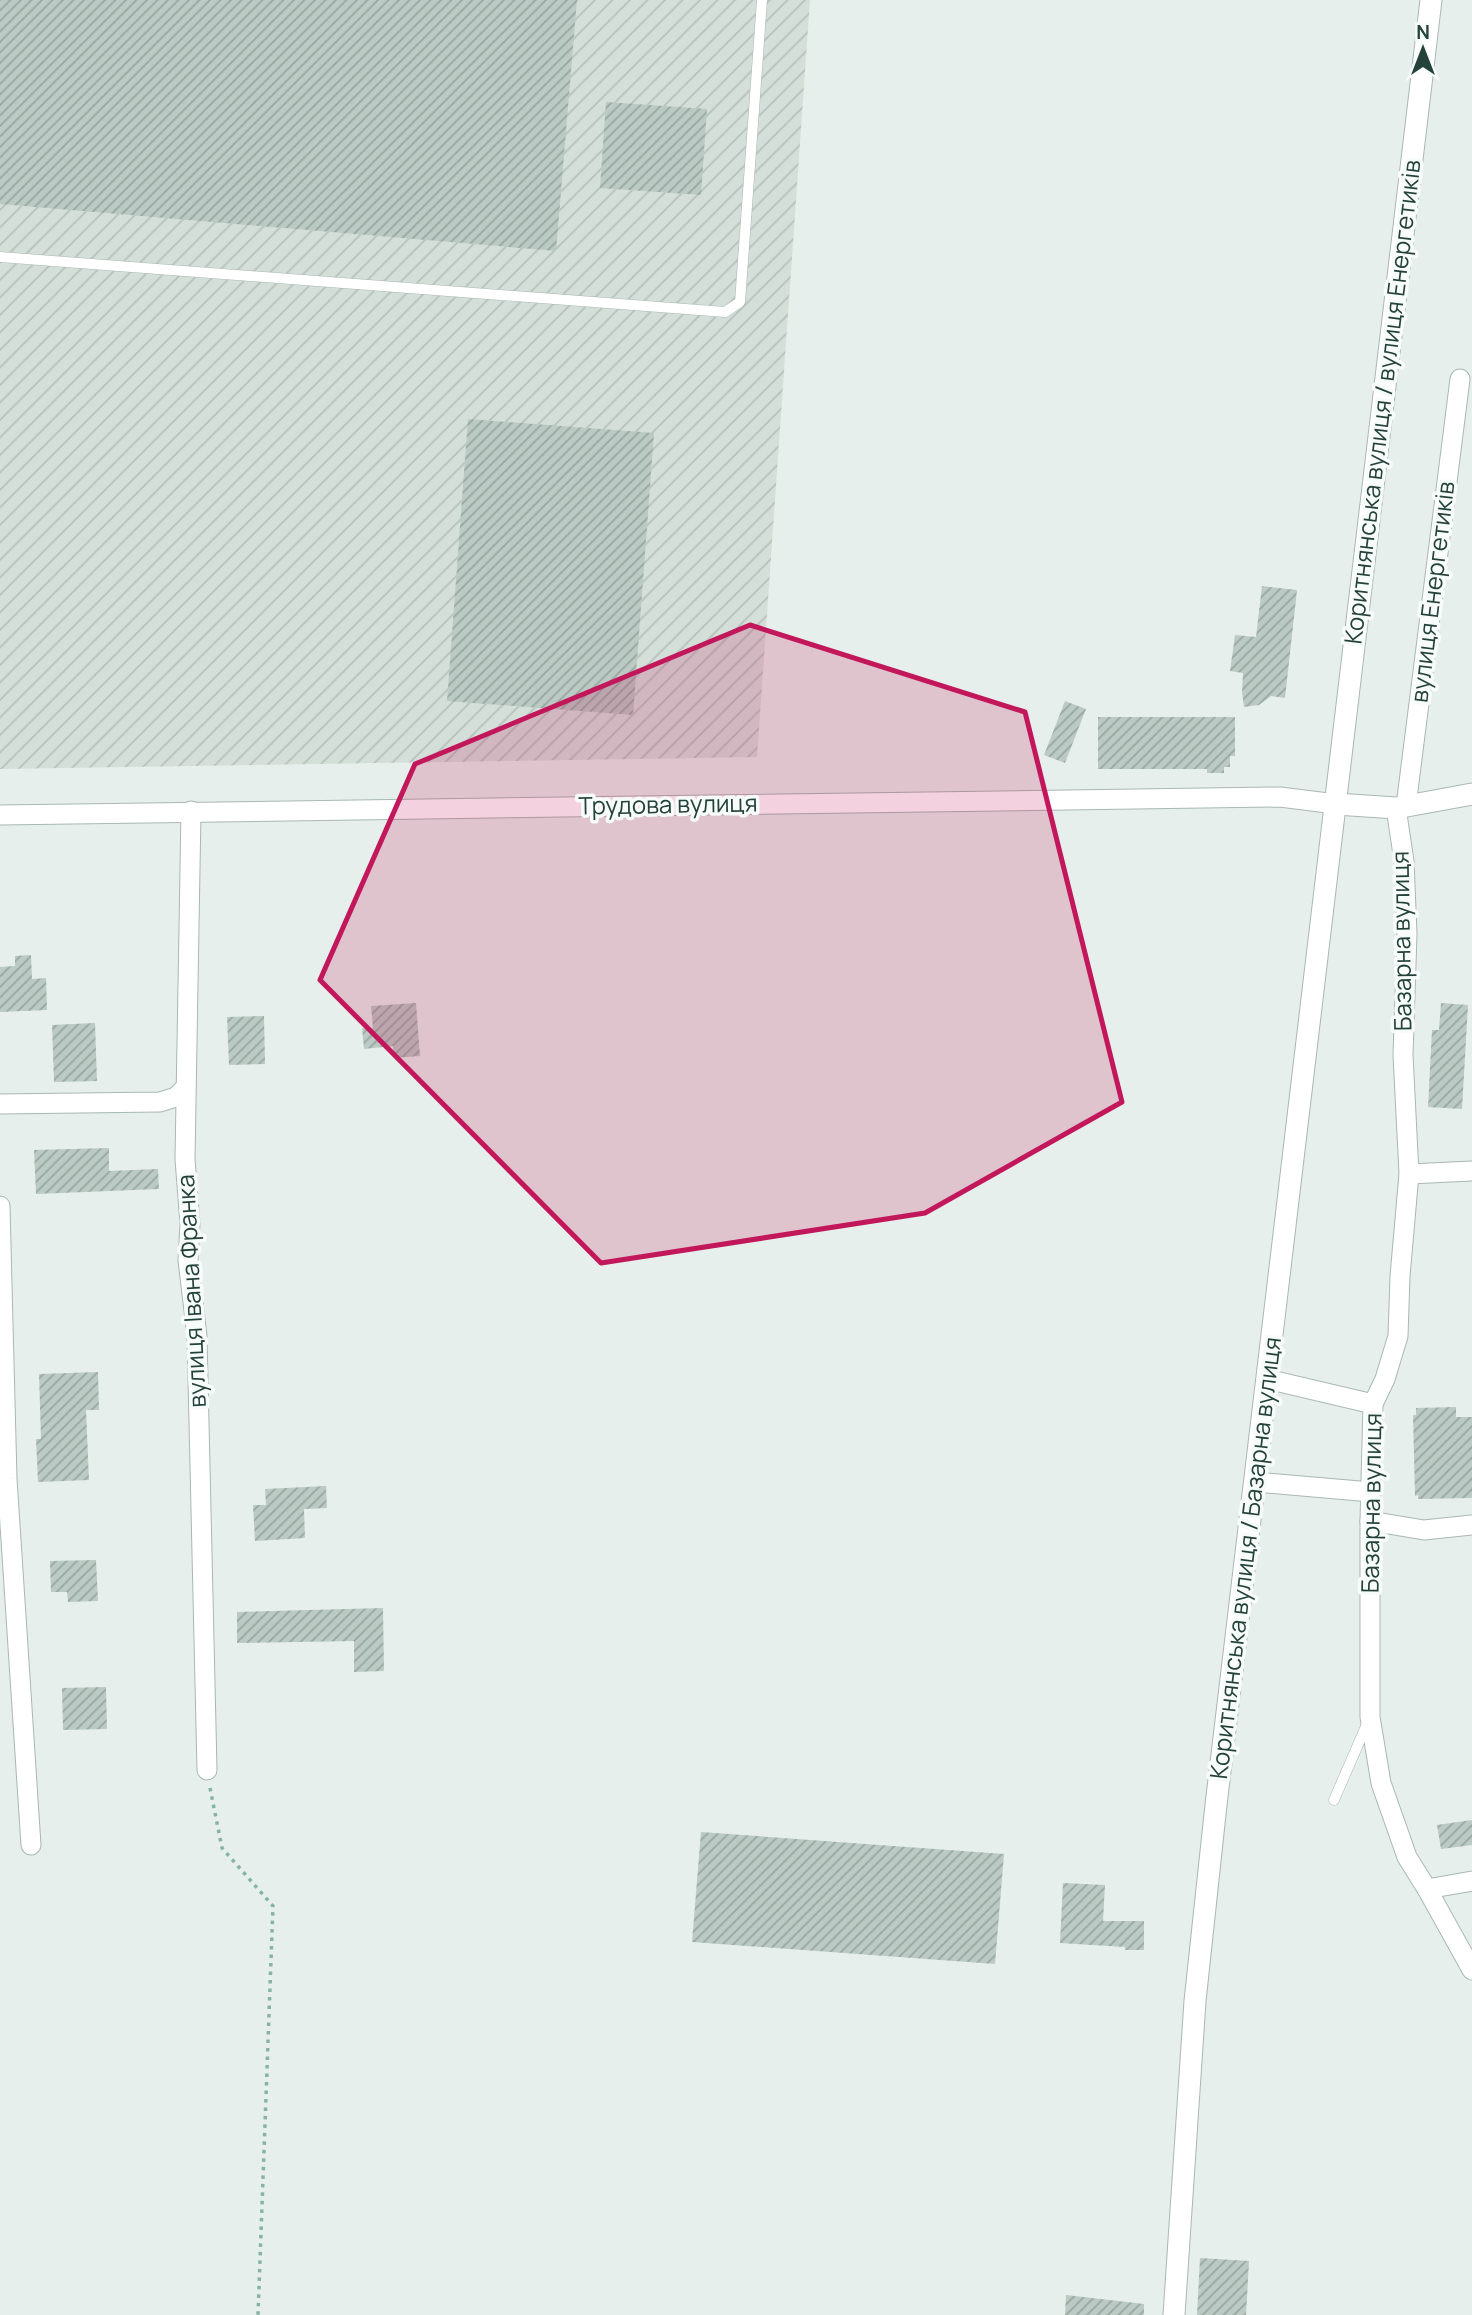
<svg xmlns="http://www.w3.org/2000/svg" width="1472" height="2315" viewBox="0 0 1472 2315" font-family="Manrope,sans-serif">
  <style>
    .industrial { fill: url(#industrial-furrows) }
    .building { fill: url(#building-hatch) }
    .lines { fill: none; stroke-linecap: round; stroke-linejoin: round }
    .service-casing { stroke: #a8b8b2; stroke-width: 11 }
    .minor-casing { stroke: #a8b8b2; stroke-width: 21 }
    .tertiary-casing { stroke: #a8b8b2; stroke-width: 23 }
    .path { stroke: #86b3a5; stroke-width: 3.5; stroke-dasharray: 3.5 5; stroke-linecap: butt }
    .service { stroke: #fff; stroke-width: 10 }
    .minor { stroke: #fff; stroke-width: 19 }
    .tertiary { stroke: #fff; stroke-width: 21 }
    .marked { fill: #c2185b; fill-opacity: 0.2; stroke: #c2185b; stroke-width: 5; stroke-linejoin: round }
    .labels { text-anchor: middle; stroke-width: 7; stroke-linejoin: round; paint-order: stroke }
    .street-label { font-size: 24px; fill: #24423a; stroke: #f7fbf9 }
  </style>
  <defs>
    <pattern id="industrial-furrows" width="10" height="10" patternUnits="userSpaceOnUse" patternTransform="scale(1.75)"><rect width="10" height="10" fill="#d4dfda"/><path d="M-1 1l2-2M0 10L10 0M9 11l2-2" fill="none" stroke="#b6c1bc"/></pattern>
    <pattern id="building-hatch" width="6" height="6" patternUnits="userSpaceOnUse" patternTransform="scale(1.75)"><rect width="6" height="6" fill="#bbcac4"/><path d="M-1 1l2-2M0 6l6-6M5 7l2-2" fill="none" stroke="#98a6a0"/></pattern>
  </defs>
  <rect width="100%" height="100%" fill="#e6efeb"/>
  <!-- industrial -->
  <polygon class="industrial" points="0,0 810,0 757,757 0,769"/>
  <!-- building -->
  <g class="building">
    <polygon points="0,0 577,0 556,251 0,204"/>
    <polygon points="606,102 707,109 701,195 600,188"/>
    <polygon points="468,419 654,433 633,715 447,701"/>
    <polygon points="1262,586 1297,590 1285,698 1271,696 1259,705 1244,707 1242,692 1243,673 1230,671 1235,635 1256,637"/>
    <polygon points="1065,701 1086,709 1065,763 1044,755"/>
    <polygon points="1098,717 1235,717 1235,756 1230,756 1230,767 1224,767 1224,773 1207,773 1207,769 1098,769"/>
    <polygon points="31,955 32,979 46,978 47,1010 0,1012 0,967 15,966 15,956"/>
    <polygon points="416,1003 420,1056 394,1058 393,1046 364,1049 362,1028 373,1028 371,1006"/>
    <polygon points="1441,1003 1468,1005 1462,1109 1428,1107 1432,1030 1439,1030"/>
    <polygon points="264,1016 265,1064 229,1065 227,1017"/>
    <polygon points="95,1023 97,1081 54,1082 52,1025"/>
    <polygon points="109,1148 109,1171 158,1169 159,1189 36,1194 34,1150"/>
    <polygon points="98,1372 99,1410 86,1410 89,1480 38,1482 36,1439 41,1439 39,1374"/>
    <polygon points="1456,1407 1456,1417 1472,1417 1472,1498 1418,1499 1418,1495 1415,1496 1413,1415 1416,1415 1416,1408"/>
    <polygon points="326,1486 327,1508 304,1509 305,1538 255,1541 253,1505 266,1505 265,1489"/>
    <polygon points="96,1560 98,1601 68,1602 67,1592 51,1592 50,1561"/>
    <polygon points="383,1608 384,1671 354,1672 354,1641 237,1643 237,1612"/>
    <polygon points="106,1687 107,1729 63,1730 62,1688"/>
    <polygon points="1472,1820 1472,1845 1441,1849 1437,1825"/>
    <polygon points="701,1832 1004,1854 995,1964 692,1942"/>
    <polygon points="1063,1883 1105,1885 1103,1921 1144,1921 1144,1950 1125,1950 1125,1947 1060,1943"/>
    <polygon points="1200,2258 1249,2261 1246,2315 1197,2315"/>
    <polygon points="1066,2295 1144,2304 1144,2315 1065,2315"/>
  </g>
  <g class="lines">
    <!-- service casing -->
    <g class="service-casing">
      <g id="service">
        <polyline points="0,257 725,312 740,302 762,0"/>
        <polyline points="1334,1800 1367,1724"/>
      </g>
    </g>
    <!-- minor casing -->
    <g class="minor-casing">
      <g id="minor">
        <polyline points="1406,806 1460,379"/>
        <polyline points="1396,808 1404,861 1407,934 1403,1055 1409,1174 1400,1276 1398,1336 1385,1379 1373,1404 1370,1521 1370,1717 1381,1783 1407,1857 1427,1889 1472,1970"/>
        <polyline points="191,811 185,1159 190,1224 188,1260 197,1336 207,1770"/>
        <polyline points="0,815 1280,797 1336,804"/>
        <polyline points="0,1104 160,1102 176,1097 186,1087"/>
        <polyline points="1409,1174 1472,1171"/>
        <polyline points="0,1206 7,1479 31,1845"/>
        <polyline points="1267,1379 1373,1404"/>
        <polyline points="1255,1482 1371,1492"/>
        <polyline points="1370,1521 1424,1530 1472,1525"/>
        <polyline points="1427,1889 1472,1881"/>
      </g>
    </g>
    <!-- tertiary casing -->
    <g class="tertiary-casing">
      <g id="tertiary">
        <polyline points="1336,804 1396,808 1472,794"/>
        <polyline points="1174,2315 1195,2001 1216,1805 1431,0"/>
      </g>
    </g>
    <!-- path -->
    <polyline class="path" points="210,1788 222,1848 273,1906 258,2315"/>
    <!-- service -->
    <use href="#service" class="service"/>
    <!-- minor -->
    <use href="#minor" class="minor"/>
    <!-- tertiary -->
    <use href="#tertiary" class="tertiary"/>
  </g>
  <!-- marked area -->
  <path class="marked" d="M750,625L1025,712L1122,1102L925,1213L601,1263L320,980L415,764Z"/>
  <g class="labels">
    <!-- street labels -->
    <g class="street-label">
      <text transform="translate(1383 402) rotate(-83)" y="8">Коритнянська вулиця / вулиця Енергетиків</text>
      <text transform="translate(1433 592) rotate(-83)" y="8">вулиця Енергетиків</text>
      <text transform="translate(668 805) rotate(-1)" y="8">Трудова вулиця</text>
      <text transform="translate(1402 941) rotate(-91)" y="8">Базарна вулиця</text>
      <text transform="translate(192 1291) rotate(-93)" y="8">вулиця Івана Франка</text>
      <text transform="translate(1372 1503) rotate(-89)" y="8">Базарна вулиця</text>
      <text transform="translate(1246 1558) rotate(-83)" y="8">Коритнянська вулиця / Базарна вулиця</text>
    </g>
  </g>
  <!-- north arrow -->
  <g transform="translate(1423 49)" stroke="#f7fbf9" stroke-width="5" paint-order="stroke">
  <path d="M0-5L12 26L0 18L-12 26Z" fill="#24423a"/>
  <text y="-10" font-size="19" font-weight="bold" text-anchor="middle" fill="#24423a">N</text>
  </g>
</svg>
